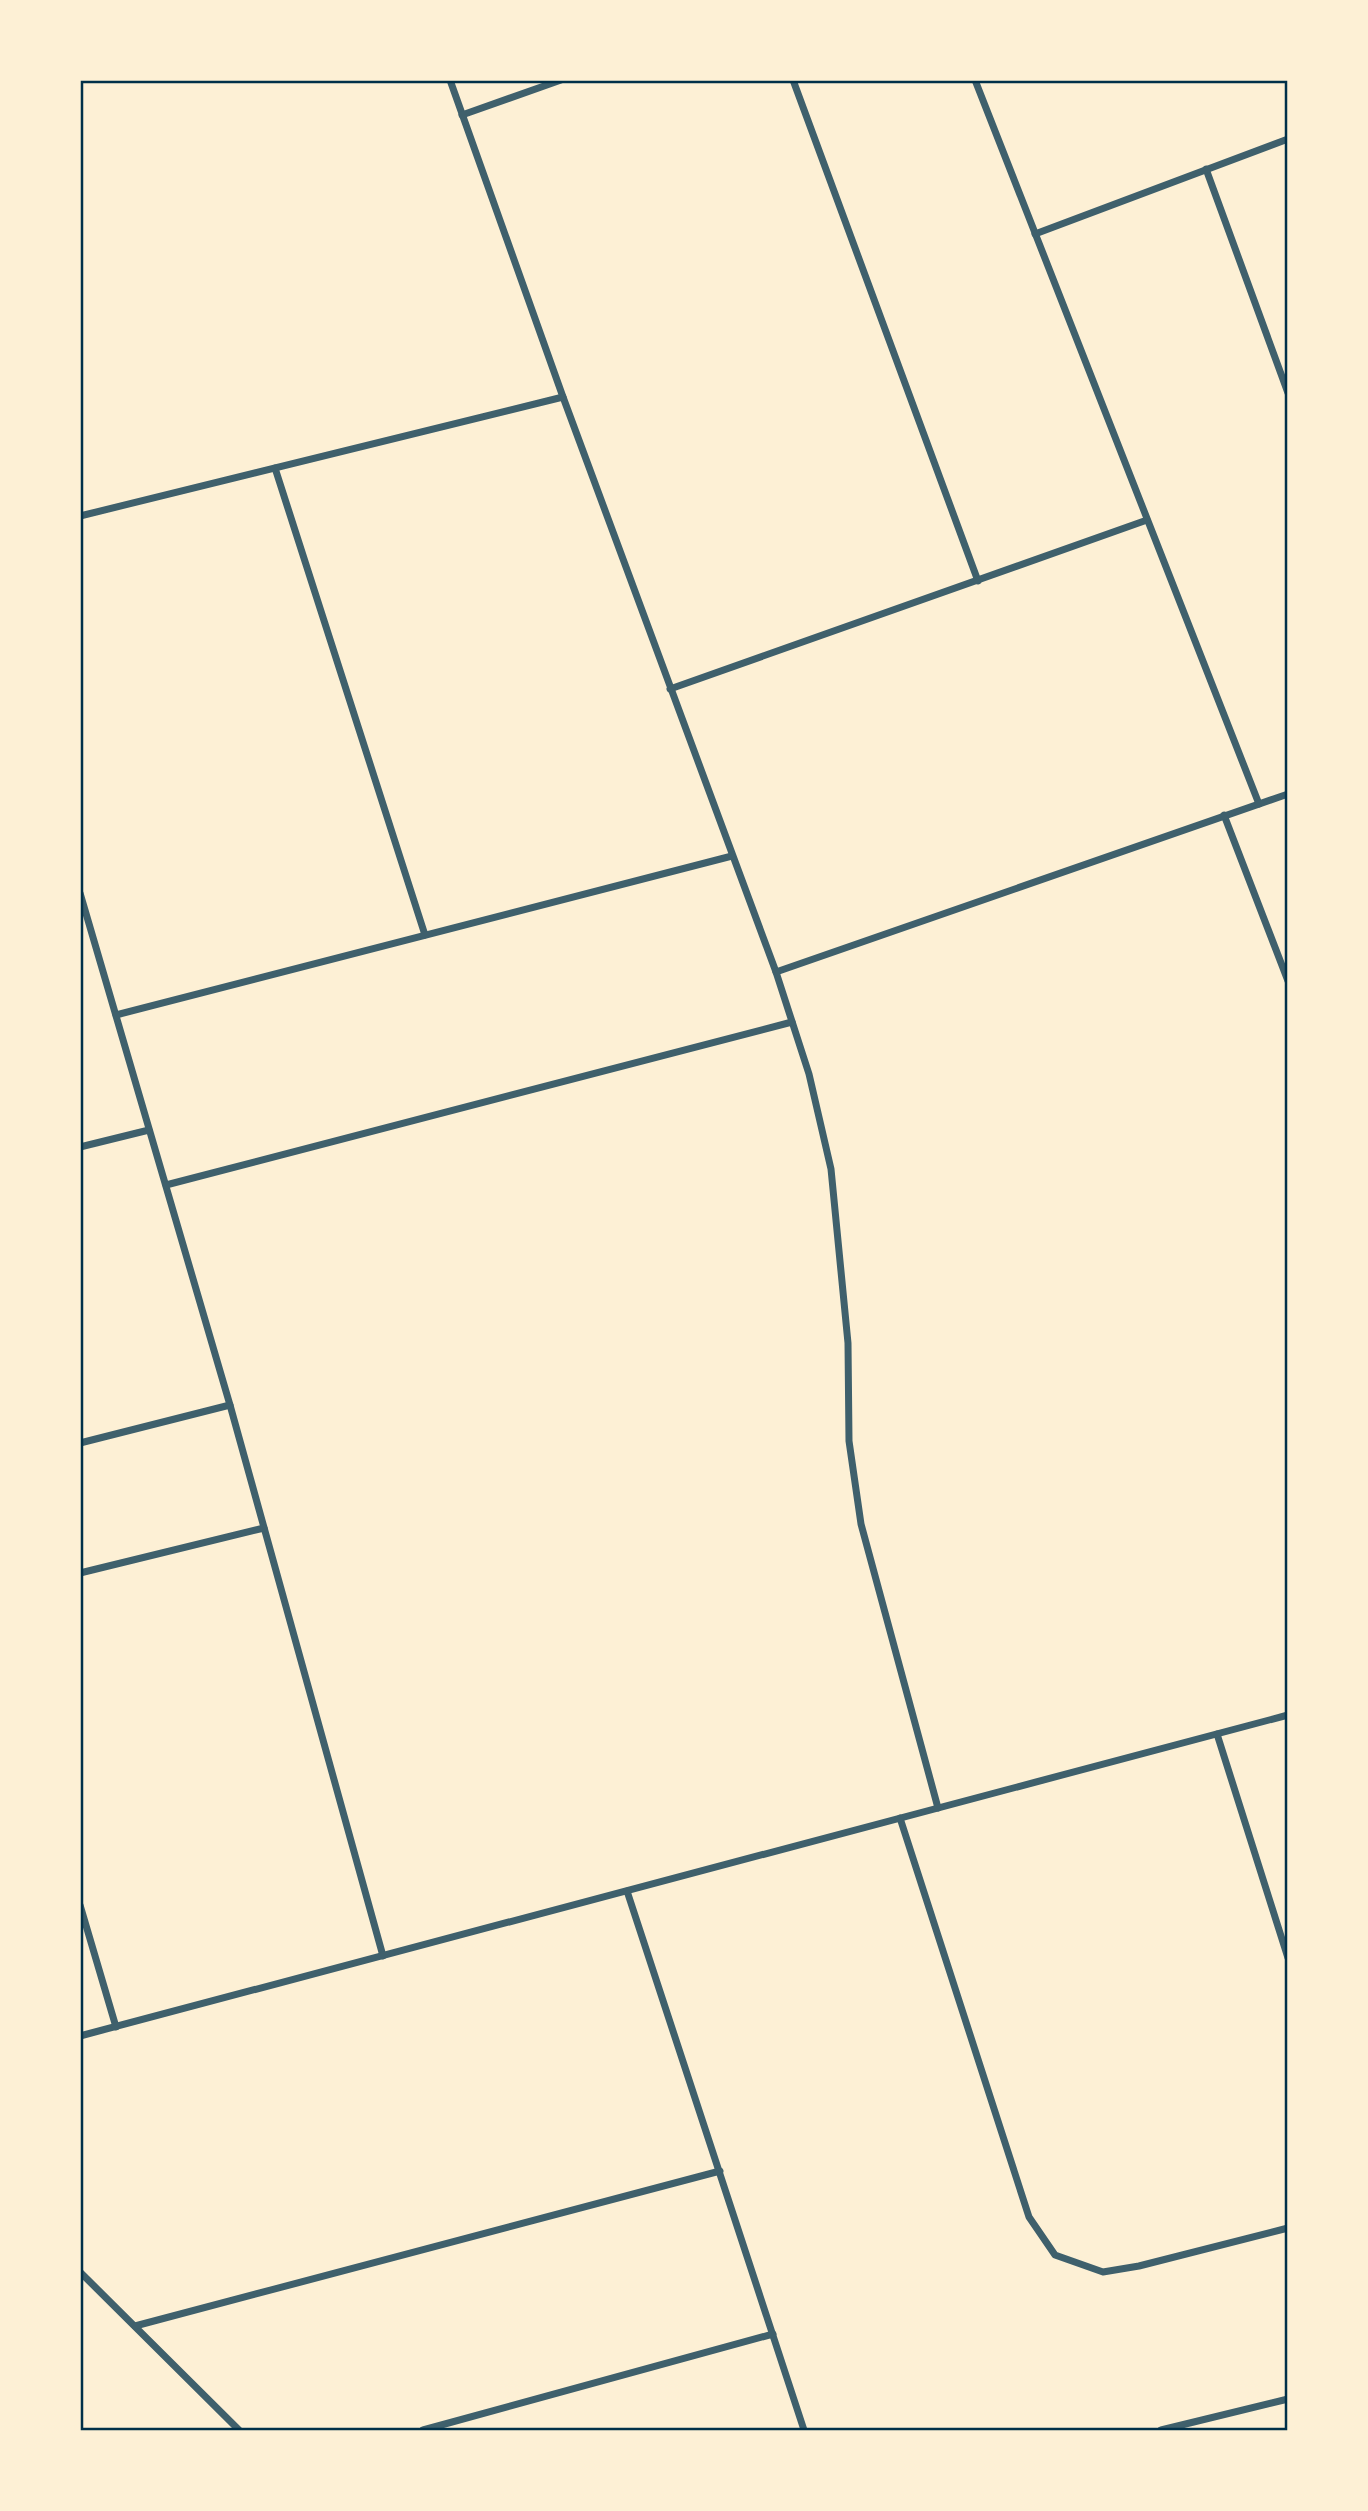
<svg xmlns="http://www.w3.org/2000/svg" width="1368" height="2511" viewBox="0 0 1368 2511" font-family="Roboto,sans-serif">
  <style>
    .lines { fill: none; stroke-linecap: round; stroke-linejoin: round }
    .minor { stroke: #3f606c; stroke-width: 7 }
    .neatline { fill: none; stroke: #003049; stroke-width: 2.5 }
  </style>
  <rect width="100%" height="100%" fill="#fdf0d5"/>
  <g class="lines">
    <!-- minor -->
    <g class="minor">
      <polyline points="450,80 563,397 776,972 809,1074 831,1169 848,1343 849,1441 861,1524 938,1808"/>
      <polyline points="793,80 978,581"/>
      <polyline points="975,80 1259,804"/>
      <polyline points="462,115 561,80"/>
      <polyline points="1206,169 1288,393"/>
      <polyline points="1035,234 1288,139"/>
      <polyline points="275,468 425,935"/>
      <polyline points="80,516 563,397"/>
      <polyline points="670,689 1147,520"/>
      <polyline points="1224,815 1288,981"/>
      <polyline points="80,893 230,1405 383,1956"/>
      <polyline points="776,972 1288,794"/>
      <polyline points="116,1015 732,856"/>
      <polyline points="80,1147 149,1130"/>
      <polyline points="166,1185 792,1022"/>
      <polyline points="80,1443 230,1405"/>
      <polyline points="80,1573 264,1528"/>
      <polyline points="1217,1734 1288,1958"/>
      <polyline points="900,1818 1029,2217 1055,2255 1103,2272 1139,2266 1288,2228"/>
      <polyline points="627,1891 804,2430"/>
      <polyline points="80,1905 116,2027"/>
      <polyline points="80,2036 1288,1715"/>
      <polyline points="80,2272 239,2430"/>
      <polyline points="135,2326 720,2171"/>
      <polyline points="423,2430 773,2334"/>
      <polyline points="1161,2430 1288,2399"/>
    </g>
  </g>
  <!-- border -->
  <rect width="1368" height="2511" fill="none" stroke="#fdf0d5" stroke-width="164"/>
  <rect x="82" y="82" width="1204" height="2347" class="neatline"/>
</svg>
